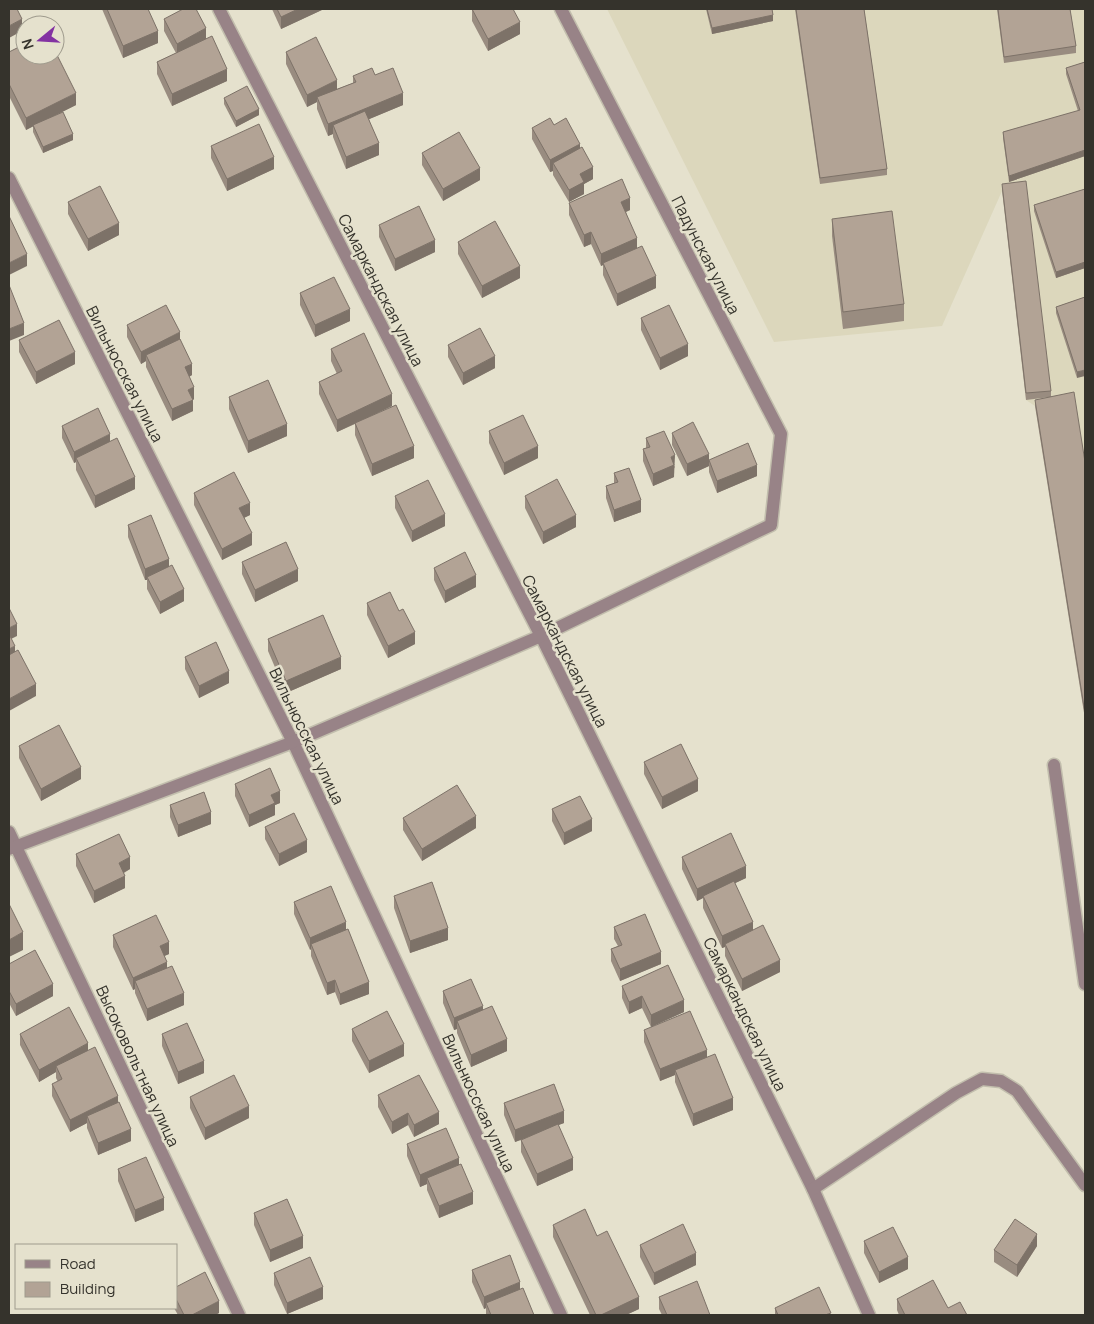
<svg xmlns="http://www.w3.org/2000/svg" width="1094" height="1324" viewBox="0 0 1094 1324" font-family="Manrope,sans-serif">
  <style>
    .built { fill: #dcd7bc }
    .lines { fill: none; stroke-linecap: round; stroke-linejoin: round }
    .minor-casing { stroke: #c2bead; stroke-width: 15 }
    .minor { stroke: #988387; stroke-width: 12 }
    .wall { fill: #998c80 }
    .shaded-wall { fill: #7d7268 }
    .building { fill: #b2a395; stroke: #7d7268 }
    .labels { text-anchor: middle; stroke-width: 5; stroke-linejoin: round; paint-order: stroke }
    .street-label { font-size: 16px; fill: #35332c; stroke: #e5e1cd }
  </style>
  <rect width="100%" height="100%" fill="#e5e1cd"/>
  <!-- built -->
  <polygon class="built" points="607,9 1085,9 1085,719 1035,406 1026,400 1002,191 942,326 774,342"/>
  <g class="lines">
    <!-- minor casing -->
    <g class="minor-casing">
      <g id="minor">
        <polyline points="219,9 541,636 813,1189 869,1315"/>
        <polyline points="9,178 293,742 561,1315"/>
        <polyline points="1054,765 1085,984"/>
        <polyline points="9,832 239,1315"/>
        <polyline points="9,849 293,742 541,636 771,525 781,434 561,9"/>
        <polyline points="813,1189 956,1093 982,1079 1001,1081 1017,1091 1085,1185"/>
      </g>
    </g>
    <!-- minor -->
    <use href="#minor" class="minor"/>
  </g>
  <!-- wall -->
  <g class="wall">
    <polygon points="102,9 148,9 158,43 123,58"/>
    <polygon points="272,9 324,9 281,29"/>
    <polygon points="472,9 520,34 488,51 472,21"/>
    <polygon points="706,9 772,9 773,21 712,34"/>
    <polygon points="795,9 864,9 887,169 887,175 820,184"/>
    <polygon points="997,9 1070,9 1076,46 1076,53 1004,63"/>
    <polygon points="164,19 206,39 227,81 172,106 157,74 157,62 176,53 164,31"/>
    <polygon points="9,52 76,105 48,119 73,140 43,153 33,132 33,126 26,130 9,96"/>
    <polygon points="286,52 337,89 353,83 353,76 375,75 403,105 369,119 379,155 346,169 333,137 333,134 328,136 317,109 317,102 307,107 286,64"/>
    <polygon points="1085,62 1085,156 1009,182 1003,138 1003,132 1078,111 1066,74 1066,68"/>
    <polygon points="224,98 259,115 236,127 224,104"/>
    <polygon points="554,125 580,148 593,179 584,184 584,194 569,202 553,175 553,171 550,172 532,139 532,128"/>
    <polygon points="211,146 274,169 227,191 211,158"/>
    <polygon points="422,153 480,180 443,201 422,165"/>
    <polygon points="1002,184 1051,391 1051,397 1085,462 1085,719 1035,406 1035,400 1050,397 1026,400 1002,190"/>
    <polygon points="1085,189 1085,268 1056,278 1034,211 1034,205"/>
    <polygon points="68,202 119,235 88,251 68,214"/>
    <polygon points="569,203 630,210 626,212 637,248 656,288 617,306 603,275 603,265 601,266 591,244 584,247 569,215"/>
    <polygon points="832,219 904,304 904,321 843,329 832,236"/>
    <polygon points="379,225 435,252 395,271 379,237"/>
    <polygon points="458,242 520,278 482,298 458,254"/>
    <polygon points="300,293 350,321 315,337 300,305"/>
    <polygon points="1085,297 1077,378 1056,313 1056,307"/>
    <polygon points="641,318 688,356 660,370 641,330"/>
    <polygon points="127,325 180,339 192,375 189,377 194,399 193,400 193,411 172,421 146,367 146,361 141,364 127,337"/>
    <polygon points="19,340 75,364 36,384 19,352"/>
    <polygon points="448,345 495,368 463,385 448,357"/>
    <polygon points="331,349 392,406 363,420 414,458 372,476 355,435 355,424 337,432 319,394 319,382 337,374 331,361"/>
    <polygon points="229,397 287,436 248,453 229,409"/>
    <polygon points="62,426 110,441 135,489 95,508 76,470 76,462 74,463 62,438"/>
    <polygon points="489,431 538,458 504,475 489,443"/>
    <polygon points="672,433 709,466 687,476 672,445"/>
    <polygon points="646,438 675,467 674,468 674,477 653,486 643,461 643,449 646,448"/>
    <polygon points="709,460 757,476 717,493 709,472"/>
    <polygon points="614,473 641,512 614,522 606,498 606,486 614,483"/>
    <polygon points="194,493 250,515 244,518 252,545 222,560 194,505"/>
    <polygon points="395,496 445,526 412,542 395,508"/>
    <polygon points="525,496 576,527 543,544 525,508"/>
    <polygon points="128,525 169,566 184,601 160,614 147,589 147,580 145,580 128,537"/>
    <polygon points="242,562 298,581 255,602 242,574"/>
    <polygon points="434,568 476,587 445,603 434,580"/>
    <polygon points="367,603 415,644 388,658 367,615"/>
    <polygon points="268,639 341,669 286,693 268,651"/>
    <polygon points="185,657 229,683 199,698 185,669"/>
    <polygon points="19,746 81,779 41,801 19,758"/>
    <polygon points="644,762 698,791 662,809 644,774"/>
    <polygon points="235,784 280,803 275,805 275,815 249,827 235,796"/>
    <polygon points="170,805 211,824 178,837 170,817"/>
    <polygon points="552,809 592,831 564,845 552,821"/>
    <polygon points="403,818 476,828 422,861 403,830"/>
    <polygon points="265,827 307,852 279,866 265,839"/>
    <polygon points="76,854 130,869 124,873 125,888 94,903 76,866"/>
    <polygon points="682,857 746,878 735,883 753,930 780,972 742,991 725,956 725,947 722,948 703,908 703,898 697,901 682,869"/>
    <polygon points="394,896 448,940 410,953 394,908"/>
    <polygon points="294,902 346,929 369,994 340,1005 335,992 327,995 311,956 311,949 310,950 294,914"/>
    <polygon points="614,927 661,964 620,981 611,961 611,949 618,946 614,939"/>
    <polygon points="113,935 169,954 164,956 167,968 184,1005 147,1021 135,993 135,989 133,990 113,947"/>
    <polygon points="9,964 53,996 16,1016 9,1003"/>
    <polygon points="622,986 684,1012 651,1027 642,1008 629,1014 622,998"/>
    <polygon points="443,991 483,1010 507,1051 471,1067 457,1033 457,1029 454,1030 443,1003"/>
    <polygon points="352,1029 404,1056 369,1073 352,1041"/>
    <polygon points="644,1030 707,1057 733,1110 693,1126 675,1082 675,1075 660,1081 644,1042"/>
    <polygon points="20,1034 88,1051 118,1103 131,1141 98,1155 87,1128 87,1123 70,1132 52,1096 52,1084 58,1082 56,1078 56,1072 39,1082 20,1045"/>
    <polygon points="162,1034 204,1073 178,1084 162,1046"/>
    <polygon points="378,1095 439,1124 414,1137 408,1125 392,1134 378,1107"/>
    <polygon points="190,1097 249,1118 205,1140 190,1108"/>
    <polygon points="504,1103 564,1123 558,1125 573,1170 537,1186 521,1152 521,1140 529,1137 515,1142 504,1115"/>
    <polygon points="407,1144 459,1165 473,1204 439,1218 427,1190 427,1184 420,1187 407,1156"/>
    <polygon points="118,1169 164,1210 135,1222 118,1181"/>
    <polygon points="254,1213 303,1248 270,1262 254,1225"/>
    <polygon points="553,1225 597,1236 639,1309 626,1315 590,1315 553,1237"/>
    <polygon points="864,1241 908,1269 879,1283 864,1253"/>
    <polygon points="640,1245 696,1265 654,1285 640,1257"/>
    <polygon points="1037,1246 1017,1277 994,1262 994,1250"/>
    <polygon points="472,1270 520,1289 534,1315 486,1315 486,1308 484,1309 472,1282"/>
    <polygon points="274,1273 323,1299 287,1314 274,1285"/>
    <polygon points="176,1287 219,1313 215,1315 178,1315 174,1308 176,1308"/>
    <polygon points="659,1297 710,1315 662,1315 659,1309"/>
    <polygon points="897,1299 948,1308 967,1315 899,1315 897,1310"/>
    <polygon points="775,1308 831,1315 775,1315"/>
  </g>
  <!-- shaded-wall -->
  <g class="shaded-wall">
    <polygon points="298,9 324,9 281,29 281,17"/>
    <polygon points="773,15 773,21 712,34 712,28"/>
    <polygon points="22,19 22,31 9,38 9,26"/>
    <polygon points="520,22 520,34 488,51 488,39"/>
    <polygon points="206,28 206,40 177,56 177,44"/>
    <polygon points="158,31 158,43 123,58 123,46"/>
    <polygon points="227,69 227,81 172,106 172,94"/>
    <polygon points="337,80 337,92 317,97 317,102 307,107 307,95"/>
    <polygon points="76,93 76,105 26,130 26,118"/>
    <polygon points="403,93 403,105 336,133 333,125 333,134 328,136 328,124"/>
    <polygon points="259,109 259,115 236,127 236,121"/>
    <polygon points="73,134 73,140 43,153 43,147"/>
    <polygon points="379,143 379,155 346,169 346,157"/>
    <polygon points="580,144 580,156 553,163 553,171 550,172 550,160"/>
    <polygon points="1085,150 1085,156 1009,182 1009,176"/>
    <polygon points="274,157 274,169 227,191 227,179"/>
    <polygon points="593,167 593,179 584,184 584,194 569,202 569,190 580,174"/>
    <polygon points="480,168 480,180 443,201 443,189"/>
    <polygon points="630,198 630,210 621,214 621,202"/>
    <polygon points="119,223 119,235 88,251 88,239"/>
    <polygon points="591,232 591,244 584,247 584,235"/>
    <polygon points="637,238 637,250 603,263 603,265 601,266 601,254"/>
    <polygon points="435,240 435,252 395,271 395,259"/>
    <polygon points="27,254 27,266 9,275 9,263"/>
    <polygon points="1085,262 1085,268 1056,278 1056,272"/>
    <polygon points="520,266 520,278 482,298 482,286"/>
    <polygon points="656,276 656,288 617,306 617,294"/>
    <polygon points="350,309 350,321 315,337 315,325"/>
    <polygon points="24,323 24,335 9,341 9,329"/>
    <polygon points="180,332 180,343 146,355 146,361 141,364 141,352"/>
    <polygon points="688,344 688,356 660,370 660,358"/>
    <polygon points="75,352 75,364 36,384 36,372"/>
    <polygon points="495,356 495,368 463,385 463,373"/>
    <polygon points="192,364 192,375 185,379 185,367"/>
    <polygon points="1085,370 1085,376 1077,378 1077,372"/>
    <polygon points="194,387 194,399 188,402 188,390"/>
    <polygon points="392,394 392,406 337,432 337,420"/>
    <polygon points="193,400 193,411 172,421 172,409"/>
    <polygon points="287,424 287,436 248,453 248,441"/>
    <polygon points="110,434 110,445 76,458 76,462 74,463 74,452"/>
    <polygon points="414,446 414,458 372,476 372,464"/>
    <polygon points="538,446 538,458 504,475 504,463"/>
    <polygon points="709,454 709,466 687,476 687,464"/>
    <polygon points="675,455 674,477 653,486 653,474 671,457"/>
    <polygon points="757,465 757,476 717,493 717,481"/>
    <polygon points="135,477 135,489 95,508 95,496"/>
    <polygon points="641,500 641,512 614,522 614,510"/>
    <polygon points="250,503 250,515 239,520 239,508"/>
    <polygon points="445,514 445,526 412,542 412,531"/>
    <polygon points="576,515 576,527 543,544 543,532"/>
    <polygon points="252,533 252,545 222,560 222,549"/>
    <polygon points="169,559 169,571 147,577 147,580 145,580 145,569"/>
    <polygon points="298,569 298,581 255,602 255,590"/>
    <polygon points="476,575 476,587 445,603 445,591"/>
    <polygon points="184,589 184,601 160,614 160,602"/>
    <polygon points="17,624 17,636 9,640 9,628"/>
    <polygon points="415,632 415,644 388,658 388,646"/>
    <polygon points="15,646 15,658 9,661 9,649"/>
    <polygon points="341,657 341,669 286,693 286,681"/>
    <polygon points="229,671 229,683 199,698 199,686"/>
    <polygon points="36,684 36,696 9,711 9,699"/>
    <polygon points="81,767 81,779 41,801 41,789"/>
    <polygon points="698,779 698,791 662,809 662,797"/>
    <polygon points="280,791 280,803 275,805 275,815 249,827 249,815 271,795"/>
    <polygon points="211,812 211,824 178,837 178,825"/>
    <polygon points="476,816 476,828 422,861 422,849"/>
    <polygon points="592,819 592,831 564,845 564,833"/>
    <polygon points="307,840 307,852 279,866 279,854"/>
    <polygon points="130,857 130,869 119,875 119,863"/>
    <polygon points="746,866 746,878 704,898 703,896 703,898 697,901 697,889"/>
    <polygon points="125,876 125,888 94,903 94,891"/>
    <polygon points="346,922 346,934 311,944 311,949 310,950 310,938"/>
    <polygon points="753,922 753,933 725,944 725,947 722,948 722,936"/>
    <polygon points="448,928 448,940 410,953 410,941"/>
    <polygon points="23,932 23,950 9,957 9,940"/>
    <polygon points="169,942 169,954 160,958 160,946"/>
    <polygon points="661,952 661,964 620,981 620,969"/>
    <polygon points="780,960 780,972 742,991 742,979"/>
    <polygon points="167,962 167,974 135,981 135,989 133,990 133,978"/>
    <polygon points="335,980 335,992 327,995 327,983"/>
    <polygon points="369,982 369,994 340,1005 340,994"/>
    <polygon points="53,984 53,996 16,1016 16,1004"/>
    <polygon points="184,993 184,1005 147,1021 147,1009"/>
    <polygon points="642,996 642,1008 629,1014 629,1002"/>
    <polygon points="684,1000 684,1012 651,1027 651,1015"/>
    <polygon points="483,1006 483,1018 457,1021 457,1029 454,1030 454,1018"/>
    <polygon points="507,1039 507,1051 471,1067 471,1055"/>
    <polygon points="88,1043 88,1055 56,1066 56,1072 39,1082 39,1070"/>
    <polygon points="404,1044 404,1056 369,1073 369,1061"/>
    <polygon points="707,1050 707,1062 675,1070 675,1075 660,1081 660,1069"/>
    <polygon points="204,1061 204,1073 178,1084 178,1072"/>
    <polygon points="118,1096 118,1108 87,1116 87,1123 70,1132 70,1120"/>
    <polygon points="733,1098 733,1110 693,1126 693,1114"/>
    <polygon points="249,1106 249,1118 205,1140 205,1128"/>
    <polygon points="564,1111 564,1123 515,1142 515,1130"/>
    <polygon points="439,1112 439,1124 414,1137 414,1125"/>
    <polygon points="408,1113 408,1125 392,1134 392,1122"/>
    <polygon points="131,1129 131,1141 98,1155 98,1143"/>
    <polygon points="459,1158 459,1170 427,1178 427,1184 420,1187 420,1175"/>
    <polygon points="573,1158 573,1170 537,1186 537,1174"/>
    <polygon points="473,1192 473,1204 439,1218 439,1206"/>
    <polygon points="164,1198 164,1210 135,1222 135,1210"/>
    <polygon points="1037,1234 1037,1246 1017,1277 1017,1265"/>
    <polygon points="303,1236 303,1248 270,1262 270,1250"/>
    <polygon points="696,1253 696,1265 654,1285 654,1273"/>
    <polygon points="908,1257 908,1269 879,1283 879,1272"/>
    <polygon points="520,1282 520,1294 486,1303 486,1308 484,1309 484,1297"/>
    <polygon points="323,1287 323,1299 287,1314 287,1303"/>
    <polygon points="639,1297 639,1309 626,1315 601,1315"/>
    <polygon points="219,1301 219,1313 215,1315 192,1315"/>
  </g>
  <!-- building -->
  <g class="building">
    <polygon points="9,9 17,9 22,19 9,26"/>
    <polygon points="107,9 148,9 158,31 123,46"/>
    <polygon points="183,9 196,9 206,28 177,44 164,19"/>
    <polygon points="277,9 298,9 281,17"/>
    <polygon points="472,9 513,9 520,22 488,39"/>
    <polygon points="707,9 772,9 773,15 712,28"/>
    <polygon points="796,9 864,9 887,169 820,178"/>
    <polygon points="998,9 1070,9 1076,46 1004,57"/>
    <polygon points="212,36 227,69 172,94 157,62"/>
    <polygon points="316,37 337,80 307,95 286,52"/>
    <polygon points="25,44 25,55 55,55 55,51 76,93 26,118 9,84 9,52"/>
    <polygon points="1085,62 1085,150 1009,176 1003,132 1080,110 1066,68"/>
    <polygon points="372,68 375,75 393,68 403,93 328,124 317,97 356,82 353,76"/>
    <polygon points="247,86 259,109 236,121 224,98"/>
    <polygon points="365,111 379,143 346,157 333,125"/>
    <polygon points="63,112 73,134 43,147 33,125"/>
    <polygon points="550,118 554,125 566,118 580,144 550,160 532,128"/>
    <polygon points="259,124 274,157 227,179 211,146"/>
    <polygon points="459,132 480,168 443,189 422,153"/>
    <polygon points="582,147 593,167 580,174 584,182 569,190 553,163"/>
    <polygon points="622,179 630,198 621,202 637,238 601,254 591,232 584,235 569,203"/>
    <polygon points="1026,181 1051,391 1026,393 1002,184"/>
    <polygon points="100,186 119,223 88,239 68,202"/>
    <polygon points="1085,189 1085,262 1056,272 1034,205"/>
    <polygon points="419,206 435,240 395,259 379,225"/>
    <polygon points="892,211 904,304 843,312 832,219"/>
    <polygon points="9,216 27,254 9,263"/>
    <polygon points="495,221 520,266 482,286 458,242"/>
    <polygon points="642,246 656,276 617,294 603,263"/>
    <polygon points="334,277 350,309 315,325 300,293"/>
    <polygon points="9,285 24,323 9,329"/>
    <polygon points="1085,297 1085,370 1077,372 1056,307"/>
    <polygon points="166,305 180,332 141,352 127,325"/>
    <polygon points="669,305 688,344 660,358 641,318"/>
    <polygon points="59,320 75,352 36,372 19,340"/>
    <polygon points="480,328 495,356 463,373 448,345"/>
    <polygon points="364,333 392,394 337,420 319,382 342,371 331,349"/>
    <polygon points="180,339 192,364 185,367 194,387 188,390 193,400 172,409 146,355"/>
    <polygon points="268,380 287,424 248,441 229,397"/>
    <polygon points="1074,392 1085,462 1085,713 1035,400"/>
    <polygon points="396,405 414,446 372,464 355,423"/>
    <polygon points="98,408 110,434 74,452 62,426"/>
    <polygon points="523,415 538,446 504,463 489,431"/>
    <polygon points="693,422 709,454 687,464 672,433"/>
    <polygon points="664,431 675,455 671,457 674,465 653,474 643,449 650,447 646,438"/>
    <polygon points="117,438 135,477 95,496 76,458"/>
    <polygon points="748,443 757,465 717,481 709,460"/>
    <polygon points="629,468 641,500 614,510 606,486 618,482 614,473"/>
    <polygon points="234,472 250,503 239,508 252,533 222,549 194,493"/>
    <polygon points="557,479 576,515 543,532 525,496"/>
    <polygon points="428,480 445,514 412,531 395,496"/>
    <polygon points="151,515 169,559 145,569 128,525"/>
    <polygon points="286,542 298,569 255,590 242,562"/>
    <polygon points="465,552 476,575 445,591 434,568"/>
    <polygon points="172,565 184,589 160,602 147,577"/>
    <polygon points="390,592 399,611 403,609 415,632 388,646 367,603"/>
    <polygon points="9,608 17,624 9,628"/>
    <polygon points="323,615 341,657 286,681 268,639"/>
    <polygon points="9,634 15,646 9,649"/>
    <polygon points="216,642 229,671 199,686 185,657"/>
    <polygon points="18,650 36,684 9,699 9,655"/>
    <polygon points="59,725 81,767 41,789 19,746"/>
    <polygon points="681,744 698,779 662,797 644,762"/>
    <polygon points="270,768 280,791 271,795 275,803 249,815 235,784"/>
    <polygon points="457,785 476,816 422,849 403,818"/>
    <polygon points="204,792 211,812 178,825 170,805"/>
    <polygon points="580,796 592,819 564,833 552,809"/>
    <polygon points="294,813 307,840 279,854 265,827"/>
    <polygon points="731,833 746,866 697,889 682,857"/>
    <polygon points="119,834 130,857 119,863 125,876 94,891 76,854"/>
    <polygon points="734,881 753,922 722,936 703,896"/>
    <polygon points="432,882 448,928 410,941 394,896"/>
    <polygon points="331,886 346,922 310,938 294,902"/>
    <polygon points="9,904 23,932 9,940"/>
    <polygon points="645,914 661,952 620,969 611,949 622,945 614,927"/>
    <polygon points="156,915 169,942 160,946 167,962 133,978 113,935"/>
    <polygon points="763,925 780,960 742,979 725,944"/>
    <polygon points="348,929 369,982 340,994 335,980 327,983 311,944"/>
    <polygon points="35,950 53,984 16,1004 9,991 9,964"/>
    <polygon points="668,965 684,1000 651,1015 642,996 629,1002 622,986"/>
    <polygon points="172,966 184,993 147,1009 135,981"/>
    <polygon points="471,979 483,1006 454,1018 443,991"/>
    <polygon points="492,1006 507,1039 471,1055 457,1021"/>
    <polygon points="69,1007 88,1043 39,1070 20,1034"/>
    <polygon points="387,1011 404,1044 369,1061 352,1029"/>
    <polygon points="690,1011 707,1050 660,1069 644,1030"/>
    <polygon points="187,1023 204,1061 178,1072 162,1034"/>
    <polygon points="95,1047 118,1096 70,1120 52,1084 62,1079 56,1066"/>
    <polygon points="715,1054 733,1098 693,1114 675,1070"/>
    <polygon points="234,1075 249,1106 205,1128 190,1097"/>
    <polygon points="419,1075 439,1112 414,1125 408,1113 392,1122 378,1095"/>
    <polygon points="554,1084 564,1111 515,1130 504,1103"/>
    <polygon points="119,1102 131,1129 98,1143 87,1116"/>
    <polygon points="558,1124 573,1158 537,1174 521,1140"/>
    <polygon points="446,1128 459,1158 420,1175 407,1144"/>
    <polygon points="146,1157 164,1198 135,1210 118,1169"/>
    <polygon points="461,1164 473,1192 439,1206 427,1178"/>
    <polygon points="287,1199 303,1236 270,1250 254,1213"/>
    <polygon points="585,1209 597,1236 607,1231 639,1297 601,1315 596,1315 553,1225"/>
    <polygon points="1015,1219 1037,1234 1017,1265 994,1250"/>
    <polygon points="683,1224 696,1253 654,1273 640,1245"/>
    <polygon points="893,1227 908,1257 879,1272 864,1241"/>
    <polygon points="510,1255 520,1282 484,1297 472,1270"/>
    <polygon points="310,1257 323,1287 287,1303 274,1273"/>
    <polygon points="205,1272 219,1301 192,1315 184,1315 176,1299 176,1287"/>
    <polygon points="933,1280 948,1308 960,1302 967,1315 905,1315 897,1299"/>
    <polygon points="697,1281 710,1315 667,1315 659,1297"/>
    <polygon points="819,1287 831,1313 825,1315 778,1315 775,1308"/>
    <polygon points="523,1288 534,1315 491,1315 486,1303"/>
  </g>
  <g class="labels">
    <!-- street labels -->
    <g class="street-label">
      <text transform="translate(706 255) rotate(63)" y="6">Падунская улица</text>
      <text transform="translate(381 290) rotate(63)" y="6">Самаркандская улица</text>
      <text transform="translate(125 374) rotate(63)" y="6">Вильнюсская улица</text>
      <text transform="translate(565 651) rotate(63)" y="6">Самаркандская улица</text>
      <text transform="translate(307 736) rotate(64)" y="6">Вильнюсская улица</text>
      <text transform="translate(745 1014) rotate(64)" y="6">Самаркандская улица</text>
      <text transform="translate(138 1066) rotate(65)" y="6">Высоковольтная улица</text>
      <text transform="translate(479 1103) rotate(65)" y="6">Вильнюсская улица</text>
    </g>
  </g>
  <!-- border -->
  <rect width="1094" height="1324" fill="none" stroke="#35332c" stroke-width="20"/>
  <!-- legend -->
  <rect x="15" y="1244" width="162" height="65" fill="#e5e1cd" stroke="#9f9b8d"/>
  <rect x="25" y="1260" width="25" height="8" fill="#988387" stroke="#9f9b8d"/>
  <text x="60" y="1269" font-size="15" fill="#35332c">Road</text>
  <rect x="25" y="1282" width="25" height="15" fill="#b2a395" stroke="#9f9b8d"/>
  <text x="60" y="1294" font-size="15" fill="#35332c">Building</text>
  <!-- north arrow -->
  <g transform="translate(40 40) rotate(252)"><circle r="24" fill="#e5e1cd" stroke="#9f9b8d"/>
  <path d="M0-4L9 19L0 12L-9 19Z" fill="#8332a2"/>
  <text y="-8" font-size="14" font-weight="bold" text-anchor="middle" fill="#35332c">N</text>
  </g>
</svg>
